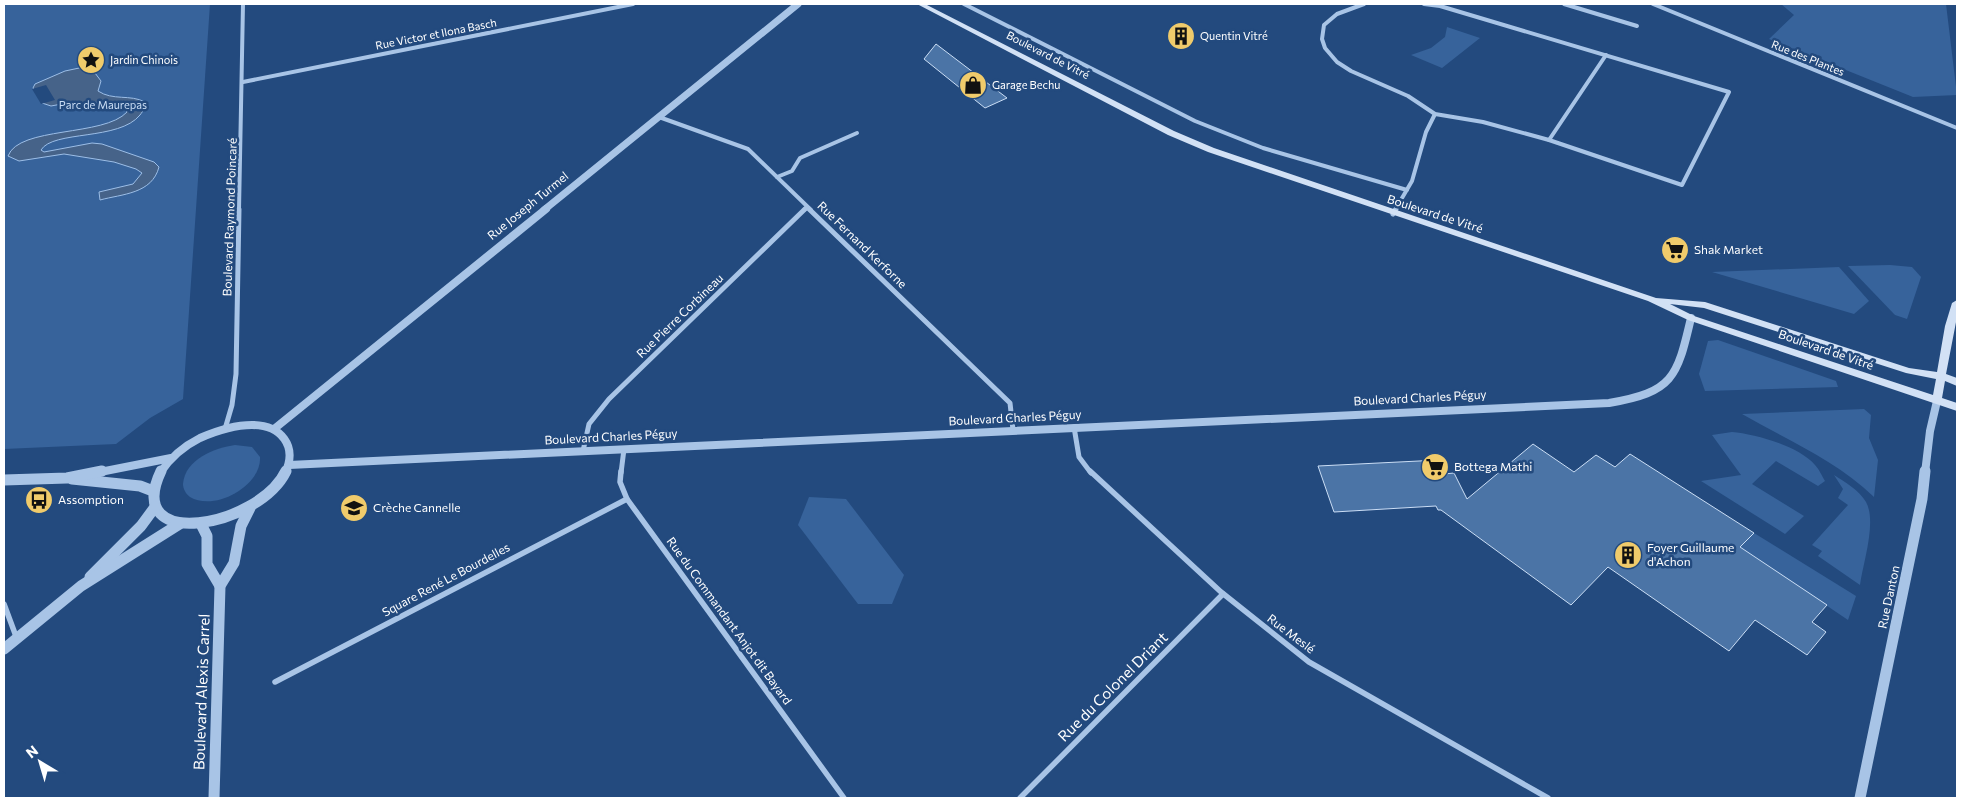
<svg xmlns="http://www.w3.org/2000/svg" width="1961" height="802" viewBox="0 0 1961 802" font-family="Commissioner,sans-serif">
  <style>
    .green { fill: #37639b }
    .water { fill: #466389; stroke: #9cbee7 }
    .pier { fill: #234a7e }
    .building { fill: #4b74a6; stroke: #cbdef5 }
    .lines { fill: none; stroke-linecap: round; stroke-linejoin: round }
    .minor-far2 { stroke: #a8c4e6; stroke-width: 4 }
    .minor-far1 { stroke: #a8c4e6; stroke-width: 5 }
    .minor { stroke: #a8c4e6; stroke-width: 5.5 }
    .tertiary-far2 { stroke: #a8c4e6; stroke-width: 7 }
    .tertiary-far1 { stroke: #a8c4e6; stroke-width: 8 }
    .tertiary { stroke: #a8c4e6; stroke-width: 11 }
    .secondary { fill: #d2e1f5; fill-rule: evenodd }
    .labels { text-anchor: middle; stroke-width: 5; stroke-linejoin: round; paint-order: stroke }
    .far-street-label { font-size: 11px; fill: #fff; stroke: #234a7e }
    .far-poi-label { font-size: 11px; fill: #fff; stroke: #234a7e; text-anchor: start }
    .far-park-label { font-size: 11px; fill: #cbdef5; stroke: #234a7e }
    .street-label { font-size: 12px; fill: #fff; stroke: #234a7e }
    .poi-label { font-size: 12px; fill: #fff; stroke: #234a7e; text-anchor: start }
    .near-street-label { font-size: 15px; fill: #fff; stroke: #234a7e }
  </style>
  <rect width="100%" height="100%" fill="#234a7e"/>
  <!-- green -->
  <g class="green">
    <polygon points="4,4 210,4 183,399 150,418 116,444 4,449"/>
    <polygon points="1781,4 1946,4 1957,95 1913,97 1769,39 1794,15"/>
    <polygon points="1447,27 1480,38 1442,68 1411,55 1431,48 1445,37"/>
    <polygon points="1890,265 1912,267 1921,277 1907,319 1895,315 1848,266"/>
    <polygon points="1839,267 1869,301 1854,314 1712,272"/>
    <polygon points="1718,340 1836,381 1838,387 1705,391 1699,374 1708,341"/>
    <path d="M1864,409L1871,415L1869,438L1878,460L1874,497C1836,460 1787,440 1742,414Z"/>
    <path d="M1732,432C1755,434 1799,446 1815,465C1819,469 1822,476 1825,481L1818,486L1776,461L1752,484L1804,516L1785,534L1701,481L1741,475L1712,435Z"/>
    <path d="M235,445L252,447L260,457C262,485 215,512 190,497C186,494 183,489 183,484C185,459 215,448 235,445Z"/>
    <path d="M1834,475C1845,482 1859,490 1866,502C1877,522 1863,563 1860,585L1818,556L1822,551L1812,545L1848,505L1838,498L1843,489Z"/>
    <polygon points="809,497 846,499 904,575 892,604 858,604 798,525"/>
    <polygon points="1754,533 1856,596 1848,620 1740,547"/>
  </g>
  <!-- water -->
  <path class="water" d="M84,67L95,73L101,81L98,91C113,101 130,94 145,102C146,107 143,111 140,115C119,141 53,130 41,150L44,152L92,143L102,144L154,162L159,167C152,194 122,194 100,200L99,192L133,184L142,173L136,169L114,162L64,154L19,161L8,156C19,126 104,137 127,112L123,106L94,102L79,105L67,103L51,106L42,103L33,88L35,84L65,71Z"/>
  <!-- pier -->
  <polygon class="pier" points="46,85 55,100 41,104 32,89"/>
  <!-- building -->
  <g class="building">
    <polygon points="936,44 1007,98 985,108 924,59"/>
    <polygon points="1533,444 1574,472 1596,455 1615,467 1630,454 1754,533 1740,547 1827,605 1812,622 1826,632 1807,655 1755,620 1729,651 1608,567 1571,605 1441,510 1438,510 1436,506 1334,512 1318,466 1439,460 1444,474 1454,473 1467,499"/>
  </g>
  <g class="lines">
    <!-- minor-far2 -->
    <g class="minor-far2">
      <polyline points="964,4 1195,121 1263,148 1407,190"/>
      <polyline points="1364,4 1337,14 1324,25 1322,39 1325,48 1337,62 1351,71 1408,96 1435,114 1483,122 1549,140 1682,185 1729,92 1440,6 1424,4"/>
      <polyline points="1564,4 1637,26"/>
      <polyline points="1653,4 1957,128"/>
      <polyline points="243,82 633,4"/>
      <polyline points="659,117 748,149 811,210"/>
      <polyline points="1549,140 1606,55"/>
      <polyline points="777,177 792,171 800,158 857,133"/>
      <polyline points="239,210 243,4"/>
      <polyline points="804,210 807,207"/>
      <polyline points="1395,210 1412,181 1426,132 1435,114"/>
    </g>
    <!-- minor-far1 -->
    <g class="minor-far1">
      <polyline points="809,209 1010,403 1013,430"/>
      <polyline points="1393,214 1396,209"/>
      <polyline points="1074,427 1079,457 1091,473"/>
      <polyline points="225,429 232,405 236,374 239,209"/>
      <polyline points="583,451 589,424 609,399 805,209"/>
      <polyline points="621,473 624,449"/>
    </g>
    <!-- minor -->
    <g class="minor">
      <polyline points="621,471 620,482 627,499 844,798"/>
      <polyline points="1090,471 1221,592 1309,662 1548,798"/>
      <polyline points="4,604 17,639"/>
      <polyline points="275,682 627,499"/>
      <polyline points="1020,798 1223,594"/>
    </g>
    <!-- tertiary-far2 -->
    <polyline class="tertiary-far2" points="544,210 798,4"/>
    <!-- tertiary-far1 -->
    <g class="tertiary-far1">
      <polyline points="274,429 546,209"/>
      <path d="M289,465L1609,403C1673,392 1677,378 1691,318"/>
      <polyline points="95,473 171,458"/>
      <path d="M160,473C170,458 184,446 200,438C216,431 235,425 252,425C281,425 298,446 285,473"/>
      <polyline points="1925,473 1930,431 1937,401"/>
    </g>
    <!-- tertiary -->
    <g class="tertiary">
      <path d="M161,471C122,553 259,527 286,471"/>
      <polyline points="72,479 140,486 153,491"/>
      <polyline points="4,480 67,478 102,471"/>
      <polyline points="201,524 207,536 207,564 220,586"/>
      <polyline points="90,577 141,526 155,507"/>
      <polyline points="4,649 81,586 181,523"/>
      <polyline points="214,798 220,586 234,563 241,526 250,508"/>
      <polyline points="1860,798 1922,499 1925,471"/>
    </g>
    <!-- secondary -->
    <path class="secondary" d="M917,4H925L1174,131L1214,148L1656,298L1705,302L1909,368L1937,372L1945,326L1952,303L1957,300V317L1946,374L1957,378V386L1945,381L1942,398L1957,403V411L1688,320L1648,301L1208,152L1168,135ZM1670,304L1704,308L1906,373L1936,379L1933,395L1694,316Z"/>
  </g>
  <!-- icons -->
  <defs>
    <g id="building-disc" transform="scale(1.4375)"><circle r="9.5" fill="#f0cb6b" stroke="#234a7e"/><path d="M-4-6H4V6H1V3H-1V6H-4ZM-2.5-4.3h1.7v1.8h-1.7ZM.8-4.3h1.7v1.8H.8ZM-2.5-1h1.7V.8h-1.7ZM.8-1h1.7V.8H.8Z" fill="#111"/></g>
    <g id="sight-disc" transform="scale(1.4375)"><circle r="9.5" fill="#f0cb6b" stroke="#234a7e"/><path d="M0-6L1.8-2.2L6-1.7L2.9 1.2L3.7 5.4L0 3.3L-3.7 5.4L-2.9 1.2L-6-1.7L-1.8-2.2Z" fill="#111"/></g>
    <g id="shop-disc" transform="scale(1.4375)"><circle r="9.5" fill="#f0cb6b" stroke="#234a7e"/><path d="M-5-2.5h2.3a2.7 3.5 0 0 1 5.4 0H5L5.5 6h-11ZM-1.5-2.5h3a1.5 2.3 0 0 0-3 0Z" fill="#111"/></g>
    <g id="supermarket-disc" transform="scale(1.4375)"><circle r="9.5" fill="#f0cb6b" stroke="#234a7e"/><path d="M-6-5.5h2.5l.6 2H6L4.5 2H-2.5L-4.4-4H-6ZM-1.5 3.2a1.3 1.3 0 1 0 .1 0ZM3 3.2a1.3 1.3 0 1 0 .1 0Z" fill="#111"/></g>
    <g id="bus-disc" transform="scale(1.4375)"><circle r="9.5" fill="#f0cb6b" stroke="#234a7e"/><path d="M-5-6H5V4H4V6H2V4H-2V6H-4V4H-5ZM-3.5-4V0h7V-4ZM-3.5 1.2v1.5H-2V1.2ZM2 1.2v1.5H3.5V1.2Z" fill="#111"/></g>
    <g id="school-disc" transform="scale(1.4375)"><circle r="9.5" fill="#f0cb6b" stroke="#234a7e"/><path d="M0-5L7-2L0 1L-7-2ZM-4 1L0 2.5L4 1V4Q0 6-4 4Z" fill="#111"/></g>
  </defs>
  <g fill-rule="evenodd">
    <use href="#building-disc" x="1181" y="36"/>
    <use href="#sight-disc" x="91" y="60"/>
    <use href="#shop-disc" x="973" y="85"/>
    <use href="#supermarket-disc" x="1675" y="250"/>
    <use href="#supermarket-disc" x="1435" y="467"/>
    <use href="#bus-disc" x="39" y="500"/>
    <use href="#school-disc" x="354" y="508"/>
    <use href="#building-disc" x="1628" y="555"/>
  </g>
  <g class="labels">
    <!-- far-street labels -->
    <g class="far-street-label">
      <text transform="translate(436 34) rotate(-11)" y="4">Rue Victor et Ilona Basch</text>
      <text transform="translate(1048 55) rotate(27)" y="4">Boulevard de Vitré</text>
      <text transform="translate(1808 58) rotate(22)" y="4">Rue des Plantes</text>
    </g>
    <!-- far-poi labels -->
    <g class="far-poi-label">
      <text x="1200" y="40">Quentin Vitré</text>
      <text x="110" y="64">Jardin Chinois</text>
      <text x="992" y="89">Garage Bechu</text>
    </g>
    <!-- far-park labels -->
    <g class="far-park-label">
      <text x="103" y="109">Parc de Maurepas</text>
    </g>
    <!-- street labels -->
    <g class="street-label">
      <text transform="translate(528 206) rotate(-39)" y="4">Rue Joseph Turmel</text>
      <text transform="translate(1435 214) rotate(18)" y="4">Boulevard de Vitré</text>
      <text transform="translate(230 217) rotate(-88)" y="4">Boulevard Raymond Poincaré</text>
      <text transform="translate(862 245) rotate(44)" y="4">Rue Fernand Kerforne</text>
      <text transform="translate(680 316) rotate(-44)" y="4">Rue Pierre Corbineau</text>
      <text transform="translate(1826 350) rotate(19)" y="4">Boulevard de Vitré</text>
      <text transform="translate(1420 398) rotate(-3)" y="4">Boulevard Charles Péguy</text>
      <text transform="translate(1015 418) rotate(-3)" y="4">Boulevard Charles Péguy</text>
      <text transform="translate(611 437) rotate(-3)" y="4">Boulevard Charles Péguy</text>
      <text transform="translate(446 580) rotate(-28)" y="4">Square René Le Bourdelles</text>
      <text transform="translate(1889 597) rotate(-78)" y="4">Rue Danton</text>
      <text transform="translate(729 621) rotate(54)" y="4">Rue du Commandant Anjot dit Bayard</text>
      <text transform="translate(1291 634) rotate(37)" y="4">Rue Meslé</text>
    </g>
    <!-- poi labels -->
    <g class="poi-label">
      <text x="1694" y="254">Shak Market</text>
      <text x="1454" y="471">Bottega Mathi</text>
      <text x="58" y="504">Assomption</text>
      <text x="373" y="512">Crèche Cannelle</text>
      <text x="1647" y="552">Foyer Guillaume<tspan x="1647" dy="14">d'Achon</tspan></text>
    </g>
    <!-- near-street labels -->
    <g class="near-street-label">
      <text transform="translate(1113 687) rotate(-45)" y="5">Rue du Colonel Driant</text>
      <text transform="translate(202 692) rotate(-88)" y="5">Boulevard Alexis Carrel</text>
    </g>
  </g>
  <!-- border -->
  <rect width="1961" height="802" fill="none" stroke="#ffffff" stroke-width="10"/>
  <!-- north arrow -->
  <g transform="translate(40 762) rotate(322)" stroke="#234a7e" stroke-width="4" paint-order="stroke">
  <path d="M0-4L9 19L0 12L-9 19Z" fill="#ffffff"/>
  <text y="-8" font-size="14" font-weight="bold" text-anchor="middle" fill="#ffffff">N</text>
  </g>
</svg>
